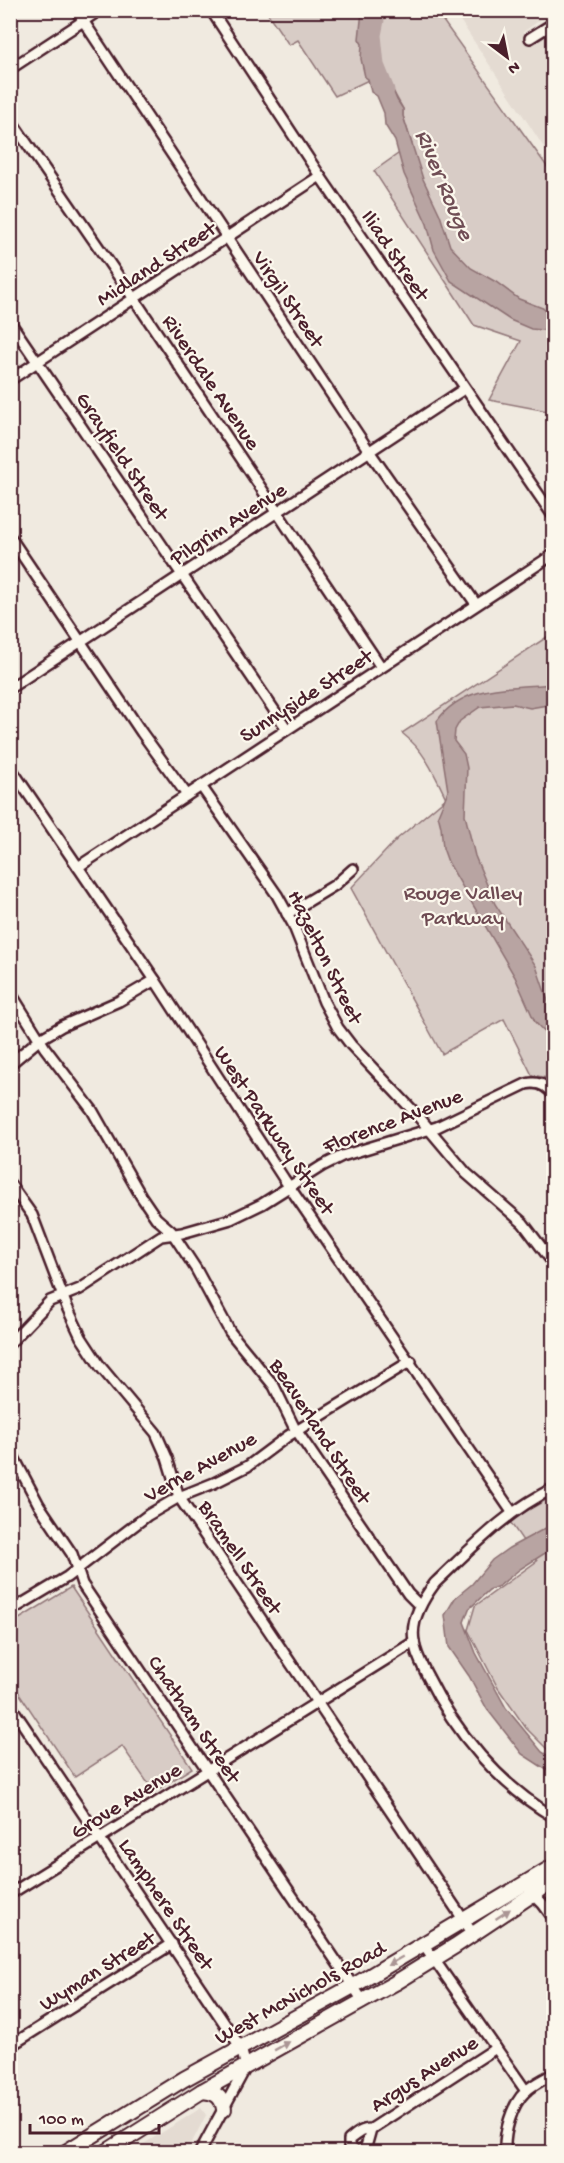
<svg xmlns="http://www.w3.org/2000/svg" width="564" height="2163" viewBox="0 0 564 2163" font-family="'Gochi Hand',sans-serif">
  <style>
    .built { fill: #e4dbd2 }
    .green { fill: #d8ccc6; stroke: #917678; stroke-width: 1.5 }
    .water { fill: #b8a4a2; stroke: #8c6f72; stroke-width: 1.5 }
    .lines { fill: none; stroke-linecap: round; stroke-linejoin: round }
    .river { stroke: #b8a4a2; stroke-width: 15 }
    .minor-casing { stroke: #4a1f2b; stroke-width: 14 }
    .secondary-casing { stroke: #4a1f2b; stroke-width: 18 }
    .minor { stroke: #fbf7ec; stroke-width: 9 }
    .secondary { stroke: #fbf7ec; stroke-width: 14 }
    .oneway { fill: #ab9695 }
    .labels { text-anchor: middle; stroke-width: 4.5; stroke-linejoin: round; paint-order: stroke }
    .street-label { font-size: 22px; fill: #4a1f2b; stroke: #fbf7ec }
    .park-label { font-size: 22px; fill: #6e4a52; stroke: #fbf7ec }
    .water-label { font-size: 24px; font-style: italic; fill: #704e55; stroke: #fbf7ec }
  </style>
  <rect width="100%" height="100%" fill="#f0eae0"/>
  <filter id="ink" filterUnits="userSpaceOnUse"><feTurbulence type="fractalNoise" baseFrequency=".0167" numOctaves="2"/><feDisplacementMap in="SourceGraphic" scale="12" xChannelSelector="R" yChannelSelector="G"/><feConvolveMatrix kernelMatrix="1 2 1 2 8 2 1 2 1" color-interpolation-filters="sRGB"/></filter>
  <g filter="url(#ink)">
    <!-- built -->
    <g class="built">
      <polygon points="454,11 553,11 523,32 528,40 553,24 553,161"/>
      <polygon points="201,2108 206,2115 187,2152 131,2152"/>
    </g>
    <!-- green -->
    <g class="green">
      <polygon points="266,11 436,11 553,175 553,412 489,400 521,341 474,325 374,171 412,144 403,116 403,109 383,73 335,96 298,40 289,45"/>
      <path d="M553,633V1083L547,1078L532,1075L504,1019L442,1054L351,888L397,839L446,798C434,773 424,750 402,733Z"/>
      <polygon points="553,1496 553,1755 526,1728 498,1688 468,1630 475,1606 537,1561 510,1522 521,1514"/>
      <polygon points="71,1587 192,1768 154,1792 122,1746 75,1777 11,1681 11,1624"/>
    </g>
    <!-- water -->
    <g class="water">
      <polygon points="362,11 378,11 380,26 372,42 375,66 391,85 397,100 403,109 403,116 423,179 440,215 450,246 471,268 496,282 519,299 553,312 553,331 531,329 510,320 451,281 434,250 427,224 404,174 395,141 385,125 384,113 377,96 371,92 368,79 365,77 361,59 362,44 359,39"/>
      <path d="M553,684V704L530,708L513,704L480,707L460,721L455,730L454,741L464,754L467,768L465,815L475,856L495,904L536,966L548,1001L553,1011V1053L550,1047L551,1039L535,1022L515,977L448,862L443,848L441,827L438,815L448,791L437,721C464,683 513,688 553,684Z"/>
      <polygon points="553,1524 553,1548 520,1569 499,1586 489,1590 469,1609 464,1622 476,1653 506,1708 542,1752 553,1759 553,1774 522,1754 487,1709 469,1676 449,1647 445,1615 455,1598 472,1584 492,1560 509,1548"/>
    </g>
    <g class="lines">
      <!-- river -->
      <polyline class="river" points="373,10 377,20 374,35 377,65 387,90"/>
      <!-- minor casing -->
      <g class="minor-casing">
        <g id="minor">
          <polyline points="76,10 369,451 476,604"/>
          <polyline points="211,10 320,176 554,517"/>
          <polyline points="530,38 554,23"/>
          <polyline points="10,69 100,10"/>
          <polyline points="10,119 139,306 381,667"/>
          <polyline points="10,322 287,729"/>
          <polyline points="10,380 320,176"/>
          <polyline points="10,537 142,733 187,795"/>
          <polyline points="10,688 464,389"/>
          <polyline points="10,767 155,980 284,1179 512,1512"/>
          <polyline points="201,786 277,895 293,924 324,1002 338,1028 351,1045 418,1116 466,1173 523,1223 554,1264"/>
          <polyline points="78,867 554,554"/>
          <polyline points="287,914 335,885 353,869"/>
          <polyline points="10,992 45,1048 92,1110 141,1196 156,1218 171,1231 196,1269 230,1332 274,1386 294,1427 408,1594 420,1606"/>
          <polyline points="10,1064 40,1039 62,1026 119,1001 155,980"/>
          <polyline points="10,1184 32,1215 67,1307 81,1337 100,1366 156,1433 167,1458 179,1497 473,1934"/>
          <path d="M10,1343L50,1301L80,1289L161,1236L182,1233L231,1219L262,1204L322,1166L342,1156L437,1127L526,1084C538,1081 547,1085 554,1096"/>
          <polyline points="10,1450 39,1505 72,1554 82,1584 363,2001"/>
          <path d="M554,1488C505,1512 474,1546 435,1583C423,1599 410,1620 414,1641C415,1653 422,1665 427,1675C455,1732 499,1785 554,1817"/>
          <polyline points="10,1611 67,1577 148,1515 179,1497 214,1483 248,1466 288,1436 411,1361"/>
          <polyline points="10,1705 241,2048 246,2067 200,2152"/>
          <polyline points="530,1891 543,1904 554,1919"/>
          <polyline points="10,1894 414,1642"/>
          <polyline points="424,1945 526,2091"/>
          <polyline points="10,2046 172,1944"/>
          <path d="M371,2129L366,2147C360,2153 354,2152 349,2146V2140C355,2135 363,2128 371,2129L496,2048"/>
          <path d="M505,2152C504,2133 511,2105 526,2091C533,2084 545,2079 554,2073"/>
        </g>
      </g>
      <!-- secondary casing -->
      <g class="secondary-casing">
        <g id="secondary">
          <path d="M202,2091C215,2092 222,2096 224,2109"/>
          <polyline points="66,2152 184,2079 353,1986 554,1866"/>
          <polyline points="106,2152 202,2091 395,1983 455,1946 554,1880"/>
        </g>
      </g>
      <!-- minor -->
      <use href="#minor" class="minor"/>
      <!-- secondary -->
      <use href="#secondary" class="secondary"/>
    </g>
    <!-- one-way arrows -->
    <defs><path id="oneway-solid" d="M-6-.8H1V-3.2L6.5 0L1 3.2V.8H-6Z" transform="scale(1.5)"/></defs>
    <g class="oneway">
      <use href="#oneway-solid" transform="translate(503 1914) rotate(-34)"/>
      <use href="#oneway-solid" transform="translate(395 1961) rotate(150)"/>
      <use href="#oneway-solid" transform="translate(282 2046) rotate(-29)"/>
    </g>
  </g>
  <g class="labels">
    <!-- street labels -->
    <g class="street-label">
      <text transform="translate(397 254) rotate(56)" y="8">Iliad Street</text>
      <text transform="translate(155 262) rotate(-33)" y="8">Midland Street</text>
      <text transform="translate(290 298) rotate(56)" y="8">Virgil Street</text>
      <text transform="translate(213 381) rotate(56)" y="8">Riverdale Avenue</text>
      <text transform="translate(124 455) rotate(56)" y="8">Grayfield Street</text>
      <text transform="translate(227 522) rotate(-33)" y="8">Pilgrim Avenue</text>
      <text transform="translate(305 694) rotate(-33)" y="8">Sunnyside Street</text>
      <text transform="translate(327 956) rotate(64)" y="8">Hazelton Street</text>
      <text transform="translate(392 1119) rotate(-21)" y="8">Florence Avenue</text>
      <text transform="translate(276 1129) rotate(56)" y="8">West Parkway Street</text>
      <text transform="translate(322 1430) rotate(57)" y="8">Beaverland Street</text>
      <text transform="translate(199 1465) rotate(-29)" y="8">Verne Avenue</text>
      <text transform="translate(242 1556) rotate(56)" y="8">Bramell Street</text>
      <text transform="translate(196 1718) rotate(56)" y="8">Chatham Street</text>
      <text transform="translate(125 1799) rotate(-32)" y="8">Grove Avenue</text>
      <text transform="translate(168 1903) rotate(56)" y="8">Lamphere Street</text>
      <text transform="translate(96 1969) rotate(-32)" y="8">Wyman Street</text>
      <text transform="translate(299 1991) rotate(-29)" y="8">West McNichols Road</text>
      <text transform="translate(423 2072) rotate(-33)" y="8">Argus Avenue</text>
    </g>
    <!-- park labels -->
    <g class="park-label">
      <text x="463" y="899">Rouge Valley<tspan x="463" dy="25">Parkway</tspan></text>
    </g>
    <!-- water labels -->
    <g class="water-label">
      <text transform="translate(446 184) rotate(67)" y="8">River Rouge</text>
    </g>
  </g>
  <!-- margin -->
  <rect width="564" height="2163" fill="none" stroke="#fbf7ec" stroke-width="36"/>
  <rect x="18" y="18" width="528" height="2127" fill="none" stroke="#4a1f2b" stroke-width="2" filter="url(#ink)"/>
  <!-- north arrow -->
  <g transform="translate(507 57) rotate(148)" stroke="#fbf7ec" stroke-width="4.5" paint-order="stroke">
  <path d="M0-4.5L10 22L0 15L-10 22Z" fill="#4a1f2b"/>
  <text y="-9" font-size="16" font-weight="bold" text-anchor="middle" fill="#4a1f2b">N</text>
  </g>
  <!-- scale -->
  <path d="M30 2124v9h129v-9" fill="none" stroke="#4a1f2b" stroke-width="3"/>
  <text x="39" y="2124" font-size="18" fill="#4a1f2b" stroke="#fbf7ec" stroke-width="4.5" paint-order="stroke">100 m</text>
</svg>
